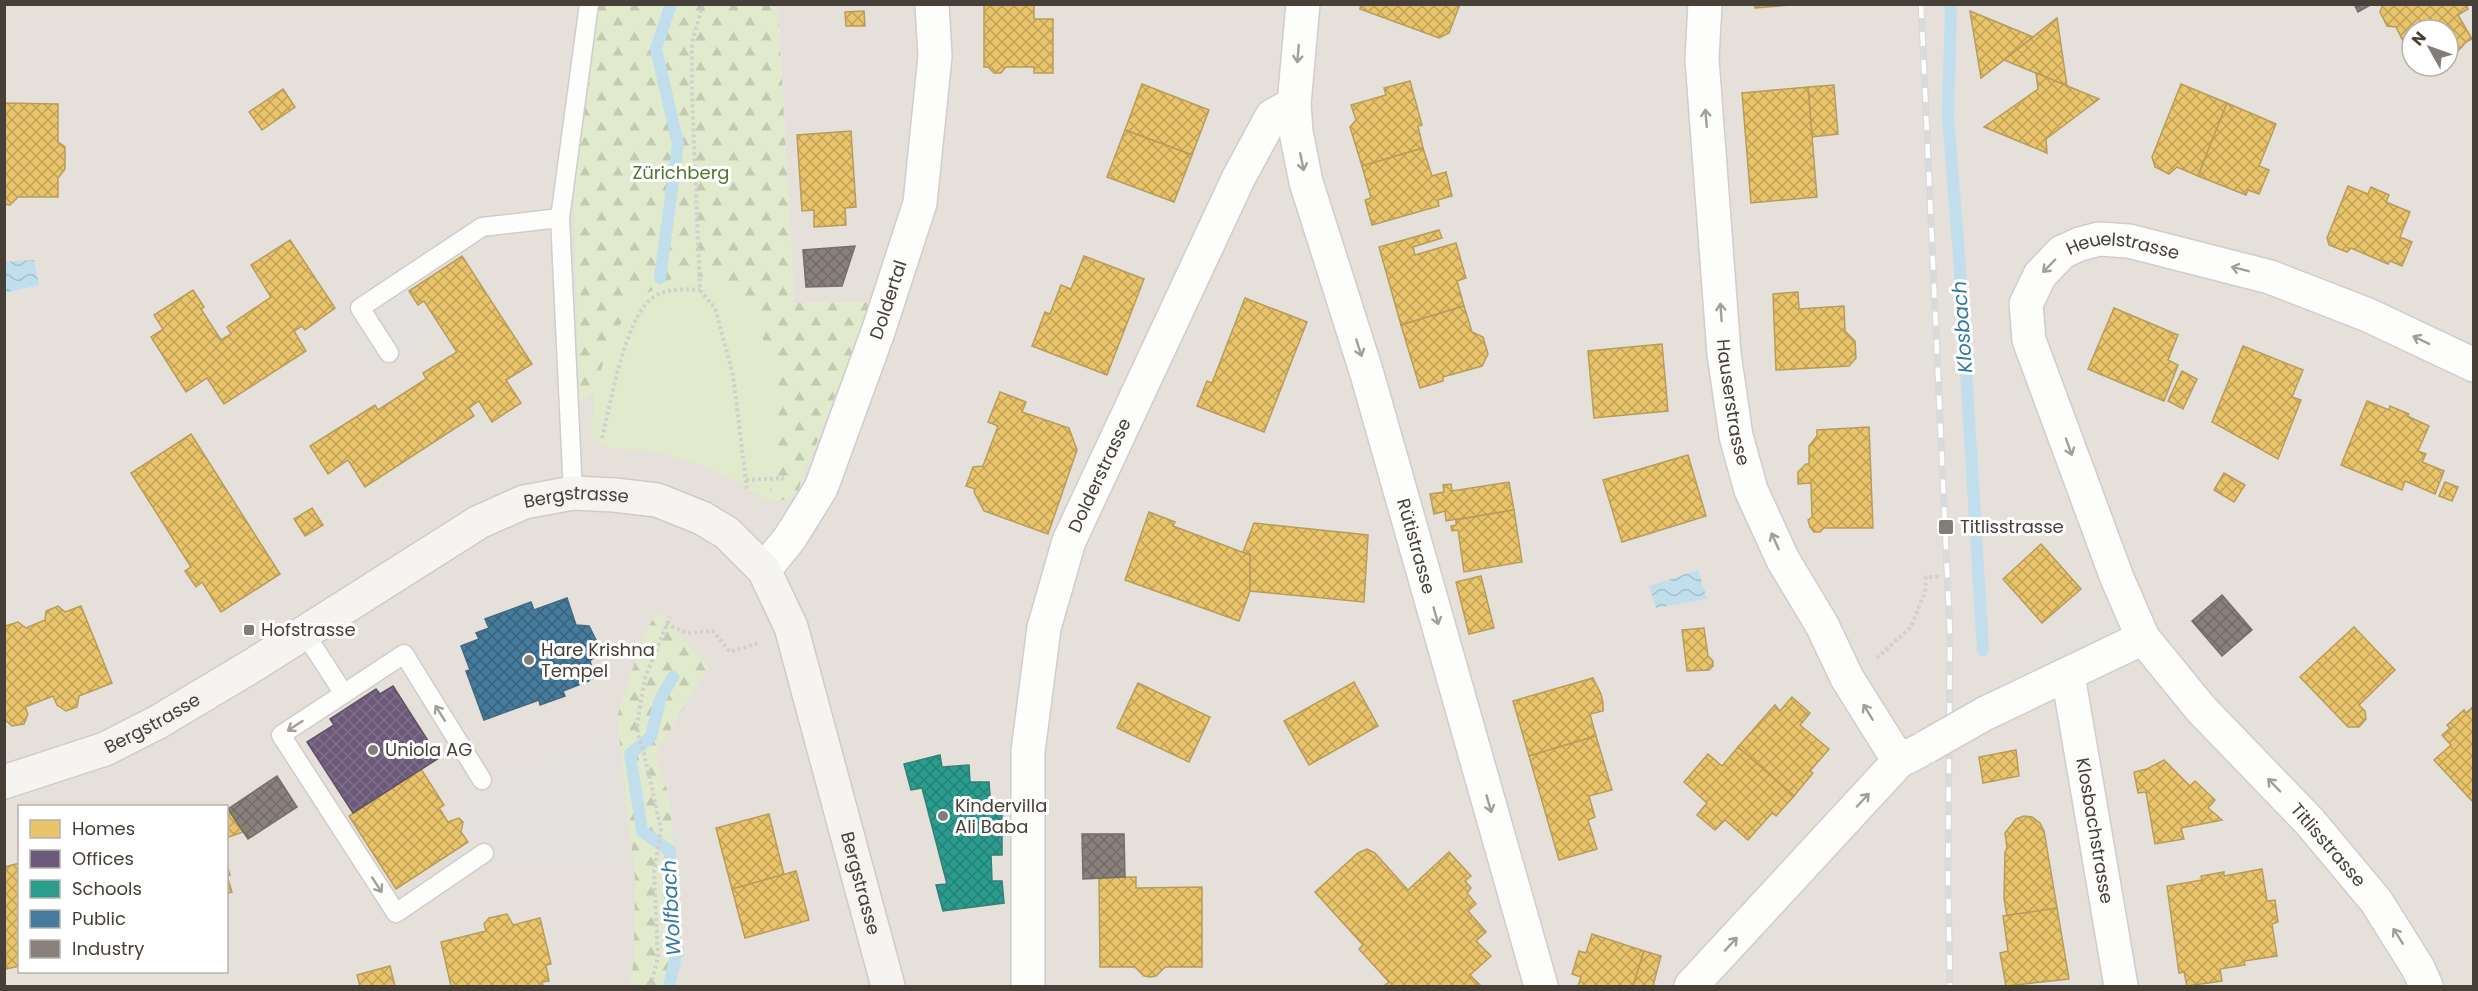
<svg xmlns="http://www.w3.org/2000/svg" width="2478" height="991" viewBox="0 0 2478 991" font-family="Poppins,sans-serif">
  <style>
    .residential { fill: #e5e0da; fill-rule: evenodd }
    .forest { fill: url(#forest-firs) }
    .park { fill: #e2eace }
    .parking { fill: #e3e0dd }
    .water { fill: url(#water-waves) }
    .homes { fill: url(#homes-cross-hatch); stroke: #b89c5b; stroke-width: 1.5 }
    .offices { fill: url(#offices-cross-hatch); stroke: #625266; stroke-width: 1.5 }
    .schools { fill: url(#schools-cross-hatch); stroke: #338175; stroke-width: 1.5 }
    .public { fill: url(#public-cross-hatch); stroke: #46697f; stroke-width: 1.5 }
    .industry { fill: url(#industry-cross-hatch); stroke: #766e68; stroke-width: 1.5 }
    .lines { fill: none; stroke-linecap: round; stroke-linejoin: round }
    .stream { stroke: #c0deec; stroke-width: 12 }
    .service-casing { stroke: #d0cdca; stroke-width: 21 }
    .minor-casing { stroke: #d0cdca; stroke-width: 36 }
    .secondary-casing { stroke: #d0cbc3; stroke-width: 36 }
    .path { stroke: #d2cfcc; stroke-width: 4; stroke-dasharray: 3 3; stroke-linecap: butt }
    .service { stroke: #fdfdfc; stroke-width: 18 }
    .minor { stroke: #fdfdfc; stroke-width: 33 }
    .secondary { stroke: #f6f4f0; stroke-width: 33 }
    .rail-casing { stroke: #dadad9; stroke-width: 7 }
    .rail { stroke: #fff; stroke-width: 4.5; stroke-dasharray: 14; stroke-linecap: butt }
    .minor-bridge-casing { stroke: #d0cdca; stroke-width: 36; stroke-linecap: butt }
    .minor-bridge { stroke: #fdfdfc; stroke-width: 33 }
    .oneway { stroke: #a29e9a }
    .poi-dot { fill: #837d77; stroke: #fff; stroke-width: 2 }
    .labels { text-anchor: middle; stroke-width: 6; stroke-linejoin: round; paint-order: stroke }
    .park-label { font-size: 18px; fill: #50762e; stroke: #fff }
    .street-label { font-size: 18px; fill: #474038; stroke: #fff }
    .poi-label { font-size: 18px; fill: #474038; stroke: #fff; text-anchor: start }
    .water-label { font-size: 20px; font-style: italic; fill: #33799d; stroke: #fff }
  </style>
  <defs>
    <pattern id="forest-firs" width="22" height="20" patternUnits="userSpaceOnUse" patternTransform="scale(1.5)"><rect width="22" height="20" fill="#e2eace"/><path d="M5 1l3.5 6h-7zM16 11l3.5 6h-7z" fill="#c3cab2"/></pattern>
    <pattern id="water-waves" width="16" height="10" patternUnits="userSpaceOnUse" patternTransform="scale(1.5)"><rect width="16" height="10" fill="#c0deec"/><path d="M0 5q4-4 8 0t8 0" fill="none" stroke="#a6c0cb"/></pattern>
    <pattern id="homes-cross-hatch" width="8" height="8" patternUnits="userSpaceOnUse" patternTransform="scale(1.5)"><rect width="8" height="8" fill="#e9c46a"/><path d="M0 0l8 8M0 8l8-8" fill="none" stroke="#bfa158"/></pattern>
    <pattern id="offices-cross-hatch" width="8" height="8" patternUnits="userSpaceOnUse" patternTransform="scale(1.5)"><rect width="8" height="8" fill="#6d597a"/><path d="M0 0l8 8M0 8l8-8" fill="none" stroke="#7f6f89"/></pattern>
    <pattern id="schools-cross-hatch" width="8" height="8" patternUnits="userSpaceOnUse" patternTransform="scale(1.5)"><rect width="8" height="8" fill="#2a9d8f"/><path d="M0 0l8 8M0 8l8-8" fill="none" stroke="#268176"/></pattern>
    <pattern id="public-cross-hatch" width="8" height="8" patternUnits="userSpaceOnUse" patternTransform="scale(1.5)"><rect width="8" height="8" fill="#457b9d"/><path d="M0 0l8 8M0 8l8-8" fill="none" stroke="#39617a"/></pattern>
    <pattern id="industry-cross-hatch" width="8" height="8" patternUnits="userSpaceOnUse" patternTransform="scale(1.5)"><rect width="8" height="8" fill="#8a817c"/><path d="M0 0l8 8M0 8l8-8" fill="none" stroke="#736b67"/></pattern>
  </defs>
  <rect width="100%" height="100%" fill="#f2efec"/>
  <!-- residential -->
  <path class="residential" d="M5,5H590L574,207L594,392L611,340L774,421L769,502L871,302L794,303L778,5H2473V986H5ZM2412,30H2448V66H2412ZM20,806H226V972H20Z"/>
  <!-- forest -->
  <g class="forest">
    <polygon points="590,5 778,5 794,303 872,302 795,498 769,502 774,421 771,359 611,340 594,392 579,402 574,207"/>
    <polygon points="659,611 709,667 655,754 669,796 684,952 671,985 676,986 630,986 634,957 635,877 617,717 645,631"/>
  </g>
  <!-- park -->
  <polygon class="park" points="711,276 748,304 771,359 774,421 769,502 738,482 695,463 658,452 607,448 592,438 594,392 611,340 634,301 673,278"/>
  <!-- parking -->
  <g class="parking">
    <polygon points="392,270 434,336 378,372 336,306"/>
    <polygon points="1392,395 1415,474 1405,478 1382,397"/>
    <polygon points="2085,625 2100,647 2054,676 2040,654"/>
    <polygon points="616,736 617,861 491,864 457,808 482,780"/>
    <polygon points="1498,757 1521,840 1508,839 1490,758"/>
  </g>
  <!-- water -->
  <g class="water">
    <polygon points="34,260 39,285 5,293 5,262"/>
    <polygon points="1698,570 1707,599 1656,608 1649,586"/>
  </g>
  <!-- homes -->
  <g class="homes">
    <polygon points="984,4 1034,4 1034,19 1053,19 1053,73 1034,73 1034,67 1006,67 1001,73 994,73 988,67 984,67"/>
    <polygon points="1361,4 1460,4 1449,33 1439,38 1360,9"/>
    <polygon points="1755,4 1803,4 1755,8"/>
    <polygon points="2383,4 2466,4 2468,9 2458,15 2472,39 2466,42 2458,51 2448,52 2448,30 2412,30 2412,47 2409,43 2405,45 2396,27 2387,26 2380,12"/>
    <polygon points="864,11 865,26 846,26 845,12"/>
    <polygon points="1970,11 2033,37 1981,78"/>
    <polygon points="2057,18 2067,86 2004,60"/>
    <polygon points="2036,73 2099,99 2046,139 2047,153 1984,127 2038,89"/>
    <polygon points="1410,81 1422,125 1418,126 1423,148 1362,166 1350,127 1356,120 1351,105 1386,95 1384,88"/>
    <polygon points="1142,84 1209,110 1192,155 1125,130"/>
    <polygon points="2181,84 2227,103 2198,176 2177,167 2169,174 2155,167 2152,157"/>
    <polygon points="1834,85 1838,134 1812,137 1808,87"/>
    <polygon points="1808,87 1817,197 1751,203 1742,93"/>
    <polygon points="283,89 295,107 262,130 249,112"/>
    <polygon points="4,103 58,104 58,142 65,147 65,169 58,178 58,197 18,197 10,205 4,204"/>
    <polygon points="2227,103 2276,124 2259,166 2269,170 2259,194 2248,190 2246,195 2198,176"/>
    <polygon points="1125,130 1192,155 1174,202 1107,177"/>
    <polygon points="851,131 856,207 845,208 846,225 814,227 814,210 802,211 797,135"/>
    <polygon points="1423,148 1432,176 1446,172 1452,196 1438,200 1439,206 1372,225 1365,200 1371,198 1362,166"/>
    <polygon points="2348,186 2368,194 2371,187 2389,195 2386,202 2410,212 2400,237 2412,242 2402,266 2390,261 2388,264 2351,248 2347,252 2329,245 2327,238"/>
    <polygon points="1439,230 1442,238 1413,247 1415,255 1456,243 1466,278 1457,281 1464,306 1401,325 1379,247"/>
    <polygon points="290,240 335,308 305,330 302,326 294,331 306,351 224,404 207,378 186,392 151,337 163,329 154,315 193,290 204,307 201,309 221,340 231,334 227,327 271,297 251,265"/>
    <polygon points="462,256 532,364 506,380 521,403 492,422 479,401 469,408 474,416 365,487 348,460 328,474 310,446 375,405 378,410 426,379 423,373 457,352 424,301 418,305 409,291"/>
    <polygon points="1084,256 1144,279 1107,375 1032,346 1045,312 1050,314 1061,285 1071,289"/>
    <polygon points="1798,292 1799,309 1844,306 1845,331 1855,341 1856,358 1849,366 1776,370 1773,294"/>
    <polygon points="1245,298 1307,322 1264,432 1197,406 1207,381 1212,383"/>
    <polygon points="1464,306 1472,332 1483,337 1488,354 1482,366 1443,377 1443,381 1420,388 1401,325"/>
    <polygon points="2114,308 2178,335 2168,360 2178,365 2164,401 2088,369"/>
    <polygon points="1662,344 1668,411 1594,418 1588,351"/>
    <polygon points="2243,346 2303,370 2292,397 2301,400 2278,459 2212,422"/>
    <polygon points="2182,371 2197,379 2183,409 2168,401"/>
    <polygon points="1000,392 1026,402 1022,412 1069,428 1077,450 1048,534 984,511 974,492 975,489 966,486 973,467 983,466 998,426 988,422"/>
    <polygon points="2367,401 2389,410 2390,406 2409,414 2407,416 2429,426 2418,451 2426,454 2422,462 2444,471 2435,494 2405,481 2402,490 2341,465"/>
    <polygon points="1869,427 1873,528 1824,528 1820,532 1814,532 1810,527 1808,520 1812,517 1811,483 1798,484 1798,472 1806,464 1809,464 1809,446 1817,436 1817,430"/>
    <polygon points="191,434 280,574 221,612 202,582 196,587 185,571 191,567 131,473"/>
    <polygon points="1688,455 1706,516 1622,542 1603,480"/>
    <polygon points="2224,473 2245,485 2234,502 2214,490"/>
    <polygon points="1509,482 1514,510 1446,521 1445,511 1434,514 1430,494 1444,492 1443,485 1451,484 1452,491"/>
    <polygon points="2445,482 2458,487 2452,501 2439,496"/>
    <polygon points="312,508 323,525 305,536 294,519"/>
    <polygon points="1514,510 1522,562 1464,572 1458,530 1452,531 1451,526 1456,525 1456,520"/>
    <polygon points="1149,512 1175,522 1173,526 1250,555 1250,591 1239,621 1125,580"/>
    <polygon points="1254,523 1368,535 1364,602 1250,591 1250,555 1243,552"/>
    <polygon points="2041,544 2081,589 2042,623 2003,579"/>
    <polygon points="1481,576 1494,628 1469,634 1456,582"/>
    <polygon points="58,606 65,612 81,606 112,683 79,696 77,707 66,711 57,705 53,696 25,707 28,714 24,724 12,726 4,719 5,626 18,622 26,628 45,620 46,611"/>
    <polygon points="2354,627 2395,670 2359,705 2365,711 2366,719 2359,727 2348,727 2300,677"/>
    <polygon points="1704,628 1708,656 1713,661 1713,666 1709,670 1687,671 1682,630"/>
    <polygon points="1593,678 1601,694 1603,703 1603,711 1590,714 1596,736 1529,756 1513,701"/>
    <polygon points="1354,682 1378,726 1309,765 1284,721"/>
    <polygon points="1138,683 1210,717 1189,762 1117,728"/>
    <polygon points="1792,697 1810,713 1800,725 1829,749 1810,771 1813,773 1794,796 1738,747 1775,705 1780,711"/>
    <polygon points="2474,706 2474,803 2434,760 2451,745 2442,735 2450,728 2447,725 2464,710 2466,713"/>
    <polygon points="1596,736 1612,790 1589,796 1595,817 1588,820 1597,849 1559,860 1529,756"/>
    <polygon points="1738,747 1794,796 1776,816 1772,813 1748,840 1725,820 1715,830 1697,815 1707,803 1684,782 1708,754 1722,766"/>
    <polygon points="2016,750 2019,776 1983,783 1979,757"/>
    <polygon points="2164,760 2190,786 2195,781 2215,800 2208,808 2222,820 2181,828 2184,839 2155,844 2146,792 2138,793 2134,772 2147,769"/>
    <polygon points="421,769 444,805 439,808 448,822 459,818 463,822 461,832 468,842 396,889 349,816"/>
    <polygon points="228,809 243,832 226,838 226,810"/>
    <polygon points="769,814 784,875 732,889 716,828"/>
    <polygon points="2024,816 2032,817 2040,823 2044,831 2057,908 2007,916 2004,899 2005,852 2007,848 2005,833 2016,819"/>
    <polygon points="1367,849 1375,853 1408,890 1449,852 1471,876 1465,881 1471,888 1467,893 1476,904 1468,911 1486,932 1476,941 1491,956 1470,975 1481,986 1384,986 1389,982 1359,949 1363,945 1315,892 1358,853"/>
    <polygon points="226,862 230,875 227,876 232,892 226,894"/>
    <polygon points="20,863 20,966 6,969 4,867"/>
    <polygon points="2262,869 2267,901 2275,900 2278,922 2272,924 2277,956 2244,961 2245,965 2220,969 2222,981 2187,986 2184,972 2179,973 2167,886 2202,880 2201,876 2224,872 2224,876"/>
    <polygon points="796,871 809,920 745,938 732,889"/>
    <polygon points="1099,877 1136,877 1136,888 1202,887 1202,967 1165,967 1156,976 1150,977 1144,976 1135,967 1100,967"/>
    <polygon points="2057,908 2069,979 2006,986 2000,953 2008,951 2003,916"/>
    <polygon points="507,914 513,925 540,918 551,964 546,965 549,981 542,982 543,986 451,986 441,942 486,931 484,924 489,918"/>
    <polygon points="1592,934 1644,951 1633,986 1578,986 1581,977 1572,974 1579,951 1586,953"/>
    <polygon points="1644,951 1661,956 1653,986 1633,986"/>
    <polygon points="390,966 395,986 360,986 357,975"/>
  </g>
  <!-- offices -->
  <polygon class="offices" points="393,686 439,758 353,813 307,742 334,725 330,719 376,689 380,694"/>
  <!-- schools -->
  <polygon class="schools" points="940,755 942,767 969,765 970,782 989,782 991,810 1002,809 1002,855 991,855 992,881 1002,881 1004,903 943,911 936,885 947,884 922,788 911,790 904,764"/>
  <!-- public -->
  <polygon class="public" points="567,598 576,625 589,626 599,646 599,653 590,661 593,671 589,681 563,691 565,696 540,705 539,700 484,720 466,671 470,670 461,646 479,639 476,633 489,628 485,619 531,602 534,610"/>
  <!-- industry -->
  <g class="industry">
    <polygon points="2354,4 2372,4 2358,12"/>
    <polygon points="855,246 842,286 806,287 803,250"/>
    <polygon points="2222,595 2252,630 2222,656 2192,621"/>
    <polygon points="277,776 297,807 248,839 228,809"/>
    <polygon points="1082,834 1124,834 1125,877 1083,879"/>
  </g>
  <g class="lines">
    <!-- stream -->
    <g class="stream">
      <polyline points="1951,4 1948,118 1959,255 1983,650"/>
      <polyline points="660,278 678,144 656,49 671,4"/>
      <polyline points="669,986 677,951 669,893 670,851 642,831 630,754 651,737 660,699 673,677"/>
    </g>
    <!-- service casing -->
    <g class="service-casing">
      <g id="service">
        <polyline points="389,353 360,308 482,227 560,218"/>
        <polyline points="573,493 560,218 589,4"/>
        <polyline points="304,632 344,694"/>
        <polyline points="482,780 404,654 281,735 396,913 484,853"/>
      </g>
    </g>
    <!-- minor casing -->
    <g class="minor-casing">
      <g id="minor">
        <path id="s1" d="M1303,4L1294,104L1296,132L1306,182L1367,374L1541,986"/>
        <path id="s2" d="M1705,4L1702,59L1724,354L1736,436L1751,490L1783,560L1822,625L1847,678L1899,761"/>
        <path id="s3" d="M764,570L790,538L821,488L879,329L920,203L935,56L932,4"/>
        <path id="s4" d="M2068,675L2121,986"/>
        <polyline points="1984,714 2143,638"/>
        <path id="s5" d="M1028,986V751L1044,628L1069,541L1239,177L1272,116L1294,104"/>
        <polyline points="1691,986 1899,761 1919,751"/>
        <path id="s6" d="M2426,986L2418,968L2376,901L2310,822L2201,709L2143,638L2117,578L2029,340L2026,304L2040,275L2062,252L2080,244L2099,239L2129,241L2270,277L2368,315L2474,365"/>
      </g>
    </g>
    <!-- secondary casing -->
    <g class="secondary-casing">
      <g id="secondary">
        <path id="s7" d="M4,782L105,749L158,722L255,664L479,522L524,502L573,493L614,495L657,500L702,518L727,533L764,570L791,627L888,986"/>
      </g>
    </g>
    <!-- path -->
    <g class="path">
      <polyline points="703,4 692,42 692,96 700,290 715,308 733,375 747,490"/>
      <path d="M602,438C611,403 624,322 651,299C664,288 684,289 700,290"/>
      <polyline points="746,480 782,478 783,480"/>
      <polyline points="666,624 687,633 713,631 730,652 758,643"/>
      <polyline points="1877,658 1911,627 1925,592 1926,577 1940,577"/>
      <polyline points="651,986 658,956 654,872 661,829 644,753 638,735 637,724 645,678 670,617"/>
    </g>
    <!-- service -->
    <use href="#service" class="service"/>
    <!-- minor -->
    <use href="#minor" class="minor"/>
    <!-- secondary -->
    <use href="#secondary" class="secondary"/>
    <!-- rail casing -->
    <g class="rail-casing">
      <polyline id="rail" points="1921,4 1950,635 1948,876 1950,986"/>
    </g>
    <!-- rail -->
    <use href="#rail" class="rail"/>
    <!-- minor-bridge casing -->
    <g class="minor-bridge-casing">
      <polyline id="minor-bridge" points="1926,747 1984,714"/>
    </g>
    <!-- minor-bridge -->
    <use href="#minor-bridge" class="minor-bridge"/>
  </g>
  <!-- one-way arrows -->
  <defs><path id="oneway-shaft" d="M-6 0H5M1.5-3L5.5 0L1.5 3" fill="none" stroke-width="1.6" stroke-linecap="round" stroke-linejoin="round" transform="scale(1.5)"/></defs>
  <g class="oneway">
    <use href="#oneway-shaft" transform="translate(1298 54) rotate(95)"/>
    <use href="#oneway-shaft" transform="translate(1706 118) rotate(-95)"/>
    <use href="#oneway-shaft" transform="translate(1302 162) rotate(78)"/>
    <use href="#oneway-shaft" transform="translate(2049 266) rotate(134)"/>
    <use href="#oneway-shaft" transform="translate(2240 269) rotate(-166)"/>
    <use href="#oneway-shaft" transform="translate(1721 312) rotate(-94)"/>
    <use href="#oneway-shaft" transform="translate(2421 340) rotate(-154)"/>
    <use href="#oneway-shaft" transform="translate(1359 348) rotate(72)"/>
    <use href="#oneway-shaft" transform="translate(2069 447) rotate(70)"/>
    <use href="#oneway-shaft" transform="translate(1775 541) rotate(-114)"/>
    <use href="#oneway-shaft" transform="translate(1436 616) rotate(74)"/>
    <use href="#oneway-shaft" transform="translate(1868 712) rotate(-121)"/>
    <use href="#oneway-shaft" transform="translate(440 713) rotate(-122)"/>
    <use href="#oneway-shaft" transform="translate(295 726) rotate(147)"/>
    <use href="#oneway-shaft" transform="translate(2274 785) rotate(-134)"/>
    <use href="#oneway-shaft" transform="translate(1863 800) rotate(-47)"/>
    <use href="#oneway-shaft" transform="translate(1489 804) rotate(74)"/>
    <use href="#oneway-shaft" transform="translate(377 885) rotate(57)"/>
    <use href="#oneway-shaft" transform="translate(2398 936) rotate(-122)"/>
    <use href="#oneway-shaft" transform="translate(1731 944) rotate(-47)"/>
  </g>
  <!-- markers -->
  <g class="poi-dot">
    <rect x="1938" y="519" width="16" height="16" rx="3"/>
    <rect x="243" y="624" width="12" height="12" rx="3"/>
    <circle cx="529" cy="660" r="6"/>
    <circle cx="373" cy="750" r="6"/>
    <circle cx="943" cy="816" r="6"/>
  </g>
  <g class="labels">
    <!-- park labels -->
    <g class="park-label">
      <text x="681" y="179">Zürichberg</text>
    </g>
    <!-- street labels -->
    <g class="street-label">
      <text dy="6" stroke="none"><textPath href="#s6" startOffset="933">Heuelstrasse</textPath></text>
      <text dy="6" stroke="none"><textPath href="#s3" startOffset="300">Doldertal</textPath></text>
      <text dy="6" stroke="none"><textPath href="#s2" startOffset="400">Hauserstrasse</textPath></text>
      <text dy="6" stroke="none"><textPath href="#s5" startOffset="522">Dolderstrasse</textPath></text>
      <text dy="6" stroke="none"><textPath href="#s7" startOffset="646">Bergstrasse</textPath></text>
      <text dy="6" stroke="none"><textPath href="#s1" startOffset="560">Rütistrasse</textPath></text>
      <text dy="6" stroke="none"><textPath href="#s7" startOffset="160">Bergstrasse</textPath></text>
      <text dy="6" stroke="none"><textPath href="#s4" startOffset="158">Klosbachstrasse</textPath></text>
      <text transform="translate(2328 845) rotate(49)" y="6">Titlisstrasse</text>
      <text dy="6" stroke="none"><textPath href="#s7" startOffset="1186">Bergstrasse</textPath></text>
    </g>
    <!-- poi labels -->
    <g class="poi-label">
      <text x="1960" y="533">Titlisstrasse</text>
      <text x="261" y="636">Hofstrasse</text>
      <text x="541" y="656">Hare Krishna<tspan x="541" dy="21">Tempel</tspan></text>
      <text x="385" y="756">Uniola AG</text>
      <text x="955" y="812">Kindervilla<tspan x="955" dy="21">Ali Baba</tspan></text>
    </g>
    <!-- water labels -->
    <g class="water-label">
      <text transform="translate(1962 327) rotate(-94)" y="7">Klosbach</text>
      <text transform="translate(671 908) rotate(-93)" y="7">Wolfbach</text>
    </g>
  </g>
  <!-- border -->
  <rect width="2478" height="991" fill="none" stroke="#474038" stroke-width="12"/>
  <!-- legend -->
  <rect x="18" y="805" width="210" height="168" fill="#ffffff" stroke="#b5b3af" stroke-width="1.5"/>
  <rect x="30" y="820" width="30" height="18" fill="#e9c46a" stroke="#b5b3af" stroke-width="1.5"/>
  <text x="72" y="835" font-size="18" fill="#474038">Homes</text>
  <rect x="30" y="850" width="30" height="18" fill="#6d597a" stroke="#b5b3af" stroke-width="1.5"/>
  <text x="72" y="865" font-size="18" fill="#474038">Offices</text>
  <rect x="30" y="880" width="30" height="18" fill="#2a9d8f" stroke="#b5b3af" stroke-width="1.5"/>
  <text x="72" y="895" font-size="18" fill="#474038">Schools</text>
  <rect x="30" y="910" width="30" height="18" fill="#457b9d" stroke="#b5b3af" stroke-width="1.5"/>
  <text x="72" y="925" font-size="18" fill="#474038">Public</text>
  <rect x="30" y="940" width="30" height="18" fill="#8a817c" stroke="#b5b3af" stroke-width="1.5"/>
  <text x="72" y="955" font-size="18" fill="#474038">Industry</text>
  <!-- north arrow -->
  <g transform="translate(2430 48) rotate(310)"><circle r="28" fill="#ffffff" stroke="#b5b3af" stroke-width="1.5"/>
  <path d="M0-4.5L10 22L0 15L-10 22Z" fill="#837d77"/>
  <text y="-9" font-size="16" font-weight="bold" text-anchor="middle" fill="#474038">N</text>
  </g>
</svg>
